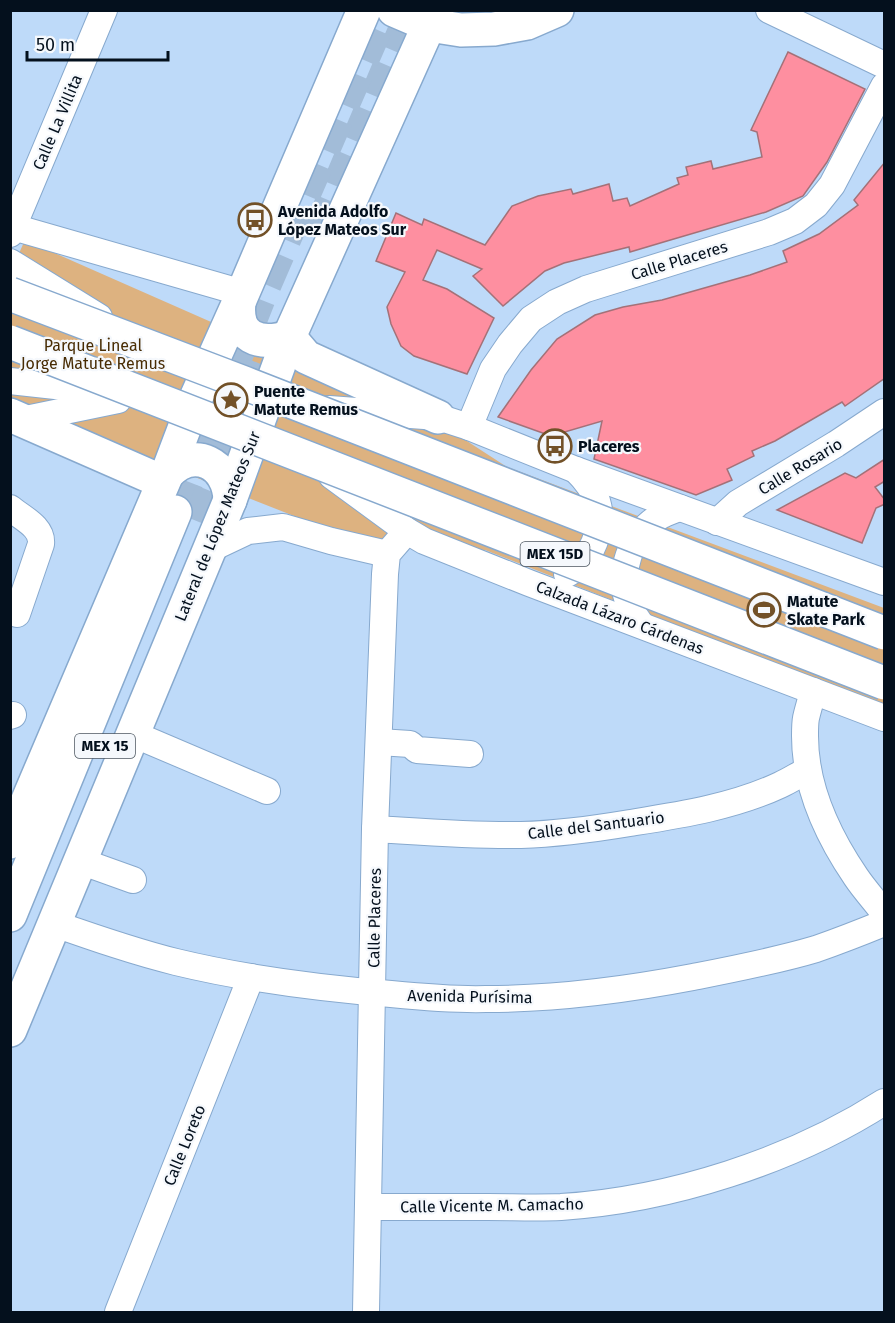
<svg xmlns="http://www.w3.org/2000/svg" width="895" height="1323" viewBox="0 0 895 1323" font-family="'Fira Sans',sans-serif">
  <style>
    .green { fill: #ddb280 }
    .building { fill: #fe8fa0; stroke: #a47178; stroke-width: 1.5 }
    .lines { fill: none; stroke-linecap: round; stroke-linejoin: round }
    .major-tunnel { stroke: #a2bcd8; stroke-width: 33; stroke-dasharray: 33 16; stroke-linecap: butt }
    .minor-casing { stroke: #87a9ce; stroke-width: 28 }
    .major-casing { stroke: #87a9ce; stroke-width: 36 }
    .minor { stroke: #fff; stroke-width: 26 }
    .major { stroke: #fff; stroke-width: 33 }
    .highway-bridge-casing { stroke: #87a9ce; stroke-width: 36; stroke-linecap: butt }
    .highway-bridge { stroke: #fff; stroke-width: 33 }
    .labels { text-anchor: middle; stroke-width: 4.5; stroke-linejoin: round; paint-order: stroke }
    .shield { fill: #f5f8fc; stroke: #4c5660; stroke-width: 1.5 }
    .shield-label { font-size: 15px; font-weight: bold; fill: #04101d }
    .street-label { font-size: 16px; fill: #04101d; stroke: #f5f8fc }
    .poi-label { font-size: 16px; font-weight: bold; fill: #04101d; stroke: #f5f8fc; text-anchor: start }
    .park-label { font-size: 16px; fill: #482c04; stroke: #f5f8fc }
  </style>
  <rect width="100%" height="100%" fill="#bedaf9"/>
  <!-- green -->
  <polygon class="green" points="25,240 436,421 507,467 884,608 884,707 485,550 363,543 11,405 11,271"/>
  <!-- building -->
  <g class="building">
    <polygon points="788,52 865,89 827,162 803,196 766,212 667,241 630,252 629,247 564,263 545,271 503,306 473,276 482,269 437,250 423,280 447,289 494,318 467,374 414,356 401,346 391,324 387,307 405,272 376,261 396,213 422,225 424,219 485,245 512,206 538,196 571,189 573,194 609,184 613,201 627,198 630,206 679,184 677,178 688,175 686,167 711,161 713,169 762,157 757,132 751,130"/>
    <polygon points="885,162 885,378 845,406 842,402 775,441 752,451 754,456 727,469 732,480 696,495 594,459 602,421 551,436 498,417 531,370 557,339 595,315 623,307 662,300 750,275 787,262 783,251 819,234 858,205 854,200"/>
    <polygon points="885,459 885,481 875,487 885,500 885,504 876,508 862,543 777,510 845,473 856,478"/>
  </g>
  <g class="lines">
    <!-- major-tunnel -->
    <g class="major-tunnel">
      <polyline points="319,232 413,10"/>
      <polyline points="175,512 260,296 384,10"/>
      <polyline points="199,522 263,365"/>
    </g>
    <!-- minor casing -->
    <g class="minor-casing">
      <g id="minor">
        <polyline points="769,10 884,65"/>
        <polyline points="13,227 243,293"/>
        <polyline points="10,234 104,10"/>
        <polyline points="10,262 99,317"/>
        <polyline points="10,381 119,393"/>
        <polyline points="329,409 438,417 469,427 576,470 884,582"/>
        <polyline points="21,420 118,400"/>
        <polyline points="469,427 493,369 510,344 531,319 557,302 586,289 769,232 795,221 816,205 832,185 884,86"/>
        <polyline points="332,476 407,531 424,541 529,583 884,718"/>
        <path d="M10,508C22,518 43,527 41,544L17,614"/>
        <polyline points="717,522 738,503 836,444 884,412"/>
        <polyline points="210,549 248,531 283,527 331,541 387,554"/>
        <path d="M567,574C592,561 605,527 597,501C593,488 585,479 576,470"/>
        <path d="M641,625C638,620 634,615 631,609C615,575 630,533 662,515C668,512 674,510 680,508"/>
        <path d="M813,691C811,700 808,709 806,718C805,723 805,730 805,736C805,786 828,836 856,877C864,889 875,901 884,913"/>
        <polyline points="10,716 13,715"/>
        <polyline points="133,734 267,791"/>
        <polyline points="379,742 410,744 417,750 470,754"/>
        <path d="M375,829C424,832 473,836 521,835C557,834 594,829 630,823C680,815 733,807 780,785C789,781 798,775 808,770"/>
        <polyline points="80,861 133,880"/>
        <path d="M55,924C95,938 135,952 176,962C246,979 318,988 391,994C422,997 454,1000 486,999C555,999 625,990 693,977C734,969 776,961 816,949C839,941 862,932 884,923"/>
        <path d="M369,1207C409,1207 448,1207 488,1207C512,1207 537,1208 561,1207C670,1200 792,1161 884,1102"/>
        <polyline points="118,1312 251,977"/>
        <polyline points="366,1312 375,829 385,574 387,554 407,531"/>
      </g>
    </g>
    <!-- major casing -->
    <g class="major-casing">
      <g id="major">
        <polyline points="394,10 429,25 461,30 494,29 527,23 557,10"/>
        <path d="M239,302C235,338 259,346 289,337L306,357L438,417"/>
        <polyline points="10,415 163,482"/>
        <path d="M167,474C194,445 229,464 230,500"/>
        <polyline points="10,842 167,474 195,400 239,302 364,10"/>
        <polyline points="10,915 175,512"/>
        <polyline points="10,1030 230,500 289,337 429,25"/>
      </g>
    </g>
    <!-- minor -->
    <use href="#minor" class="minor"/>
    <!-- major -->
    <use href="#major" class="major"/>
    <!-- highway-bridge casing -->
    <g class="highway-bridge-casing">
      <g id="highway-bridge">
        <polyline points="10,294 244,383 884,633"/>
        <polyline points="10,342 884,683"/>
      </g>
    </g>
    <!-- highway-bridge -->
    <use href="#highway-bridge" class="highway-bridge"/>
  </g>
  <!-- icons -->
  <defs>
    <g id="bus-ring" transform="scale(1.725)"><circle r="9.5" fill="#f5f8fc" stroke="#725128" stroke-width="1.5"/><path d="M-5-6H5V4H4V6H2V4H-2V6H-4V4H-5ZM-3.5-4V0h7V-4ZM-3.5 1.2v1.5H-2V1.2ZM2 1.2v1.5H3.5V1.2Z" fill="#725128"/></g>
    <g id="sight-ring" transform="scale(1.725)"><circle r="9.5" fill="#f5f8fc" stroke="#725128" stroke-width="1.5"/><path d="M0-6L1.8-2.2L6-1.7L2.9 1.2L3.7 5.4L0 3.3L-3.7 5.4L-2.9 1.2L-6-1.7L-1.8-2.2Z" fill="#725128"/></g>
    <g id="stadium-ring" transform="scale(1.725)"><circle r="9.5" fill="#f5f8fc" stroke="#725128" stroke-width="1.5"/><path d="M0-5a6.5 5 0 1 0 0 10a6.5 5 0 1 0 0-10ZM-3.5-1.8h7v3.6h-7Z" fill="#725128"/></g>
  </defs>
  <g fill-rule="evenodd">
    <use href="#bus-ring" x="255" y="220"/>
    <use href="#sight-ring" x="231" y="400"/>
    <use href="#bus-ring" x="555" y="446"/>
    <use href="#stadium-ring" x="764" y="610"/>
  </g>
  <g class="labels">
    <!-- shield labels -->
    <g class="shield">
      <rect x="520.5" y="542" width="69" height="24" rx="4.5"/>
      <rect x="75" y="734" width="60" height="24" rx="4.5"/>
    </g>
    <g class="shield-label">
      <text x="555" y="559">MEX 15D</text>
      <text x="105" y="751">MEX 15</text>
    </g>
    <!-- street labels -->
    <g class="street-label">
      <text transform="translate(57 122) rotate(-67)" y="6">Calle La Villita</text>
      <text transform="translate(679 260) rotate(-17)" y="6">Calle Placeres</text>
      <text transform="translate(800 466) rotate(-31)" y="6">Calle Rosario</text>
      <text transform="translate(217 526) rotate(-68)" y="6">Lateral de López Mateos Sur</text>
      <text transform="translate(620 617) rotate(21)" y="6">Calzada Lázaro Cárdenas</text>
      <text transform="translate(596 825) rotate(-7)" y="6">Calle del Santuario</text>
      <text transform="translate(374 918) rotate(-89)" y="6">Calle Placeres</text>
      <text transform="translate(470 996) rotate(1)" y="6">Avenida Purísima</text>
      <text transform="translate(184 1145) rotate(-68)" y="6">Calle Loreto</text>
      <text transform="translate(492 1205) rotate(-1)" y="6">Calle Vicente M. Camacho</text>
    </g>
    <!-- poi labels -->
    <g class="poi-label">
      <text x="278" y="217">Avenida Adolfo<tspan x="278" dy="18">López Mateos Sur</tspan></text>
      <text x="254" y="397">Puente<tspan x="254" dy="18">Matute Remus</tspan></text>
      <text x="578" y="452">Placeres</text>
      <text x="787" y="607">Matute<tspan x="787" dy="18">Skate Park</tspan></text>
    </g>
    <!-- park labels -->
    <g class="park-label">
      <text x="93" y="351">Parque Lineal<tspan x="93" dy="18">Jorge Matute Remus</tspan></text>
    </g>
  </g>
  <!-- border -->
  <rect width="895" height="1323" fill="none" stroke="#04101d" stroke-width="24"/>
  <!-- scale -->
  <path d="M27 51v9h141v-9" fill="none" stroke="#04101d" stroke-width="3"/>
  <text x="36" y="51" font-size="18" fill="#04101d" stroke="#f5f8fc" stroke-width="4.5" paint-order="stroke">50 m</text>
</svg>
